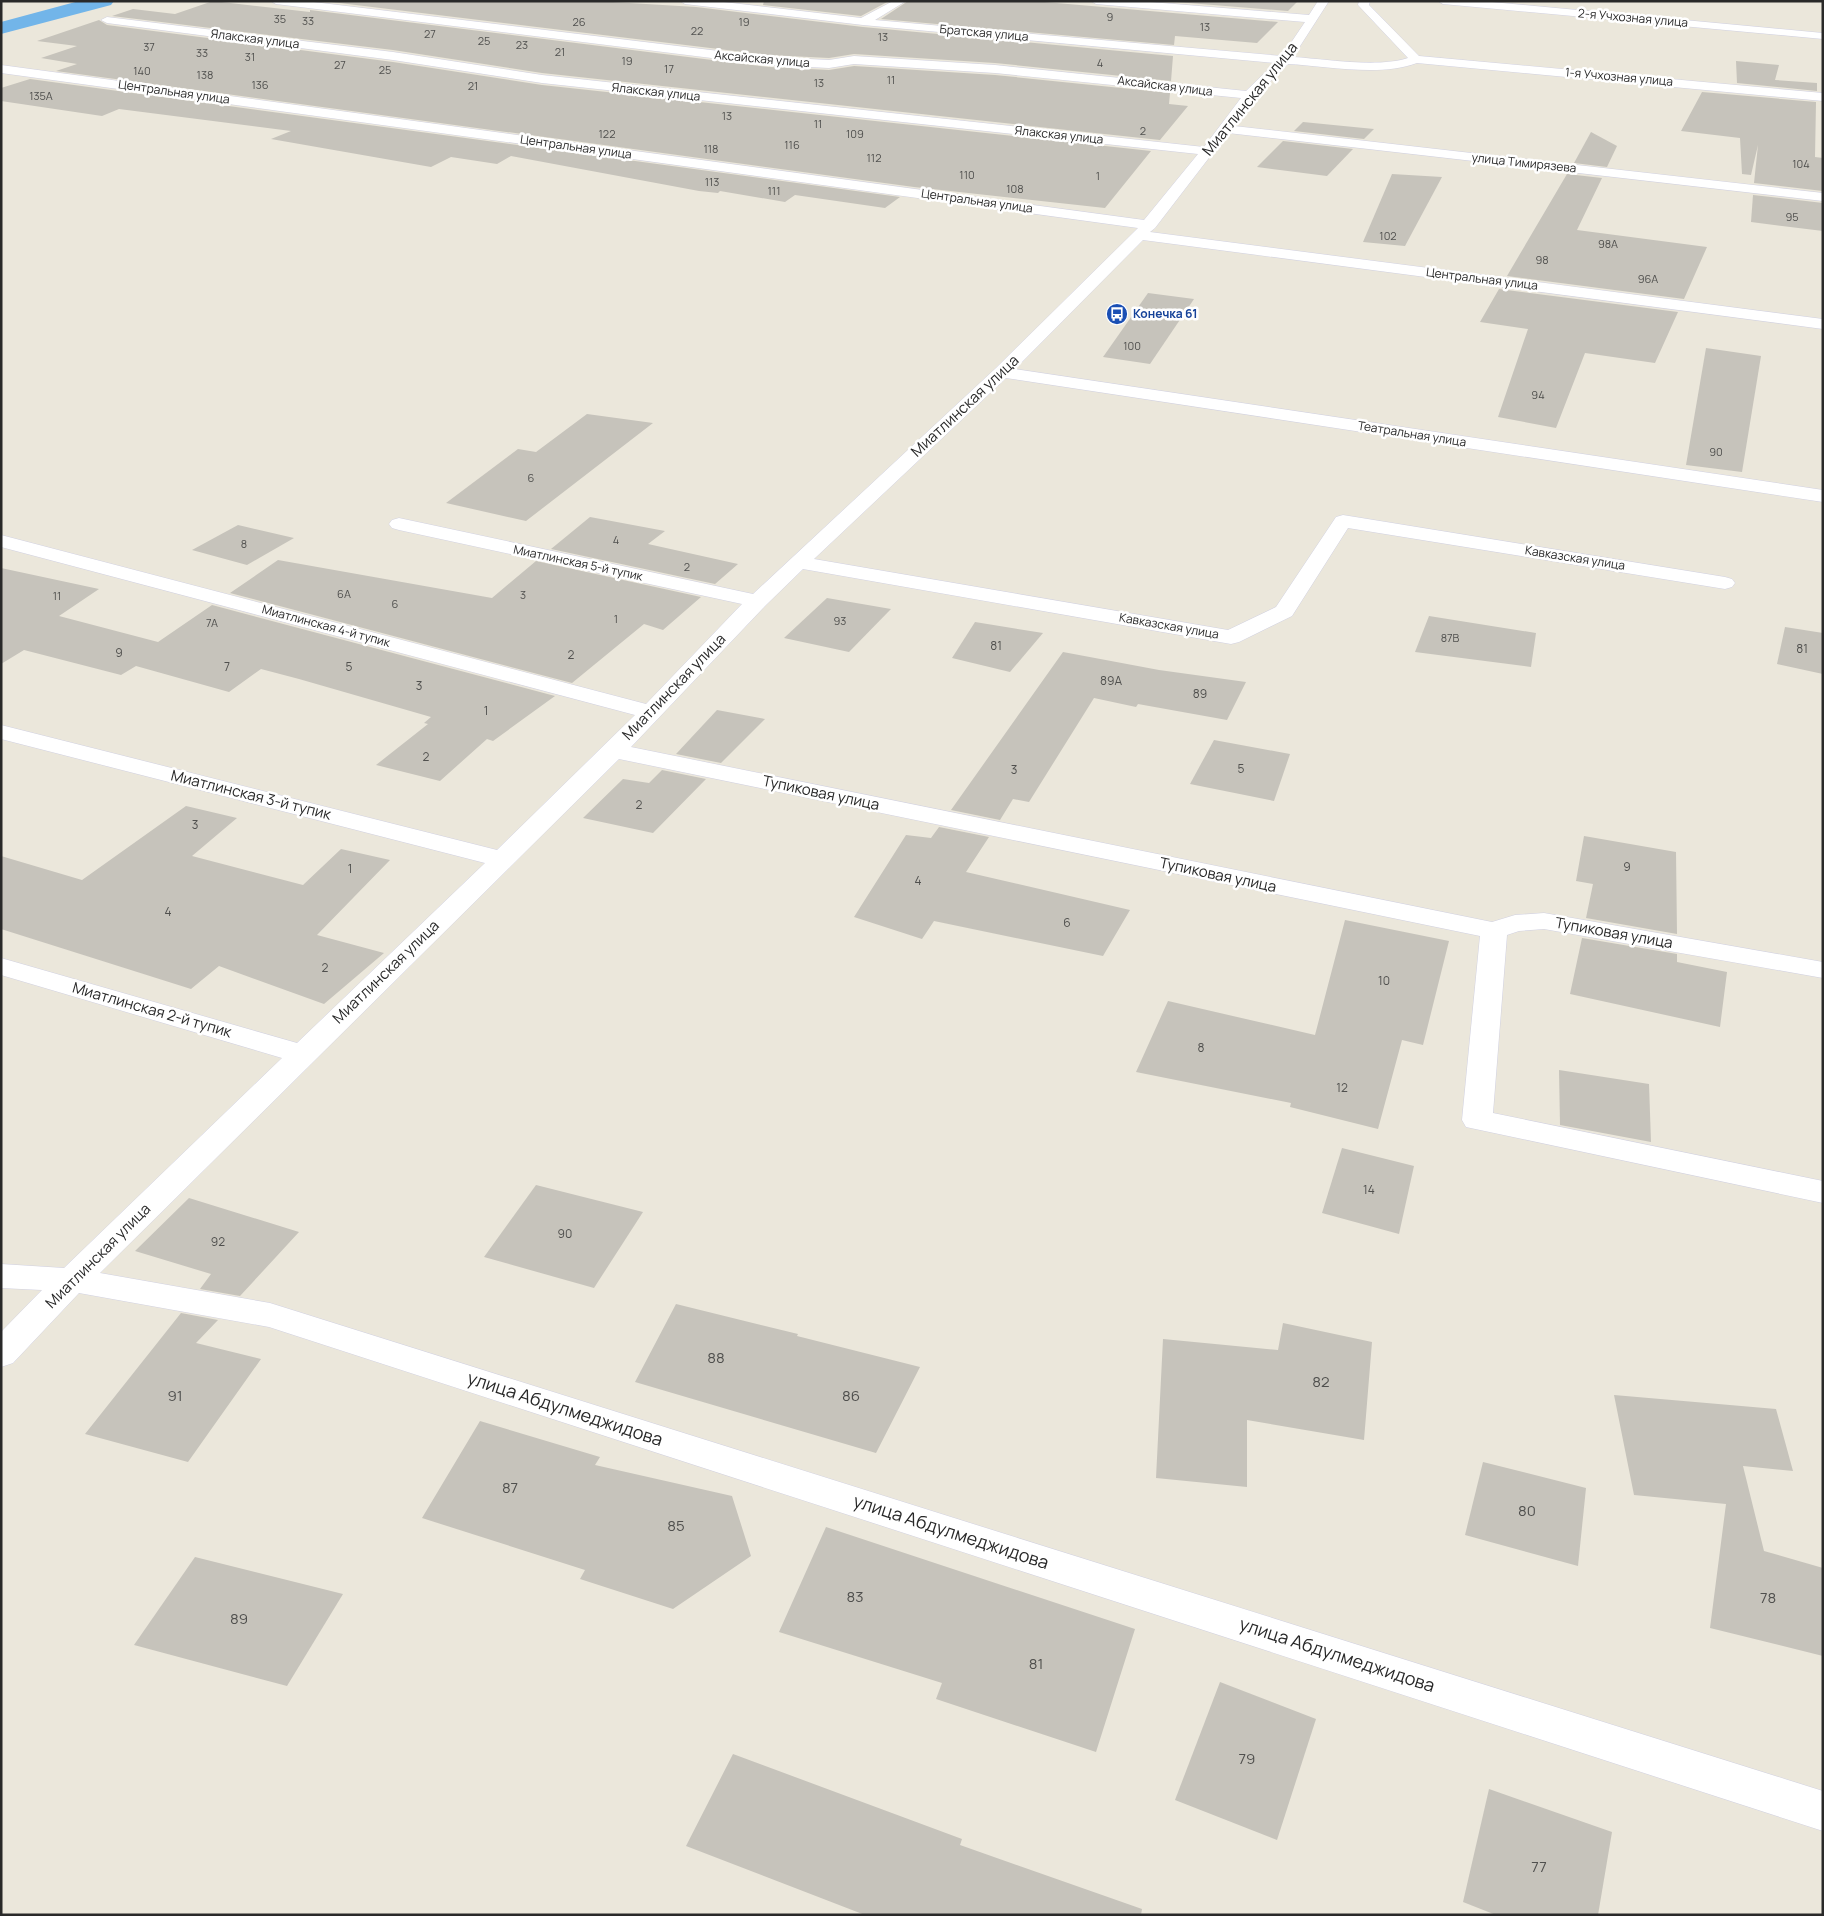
<svg xmlns="http://www.w3.org/2000/svg" width="1824" height="1916" viewBox="0 0 1824 1916" font-family="Manrope,sans-serif">
  <style>
    .lines { fill: none; stroke-linecap: round; stroke-linejoin: round }
    .canal { fill: #72b5e9; fill-rule: evenodd }
    .building { fill: #c6c3bb }
    .minor-casing { stroke: #d1d1e1; stroke-width: 1 }
    .minor { fill: #fff; fill-rule: evenodd }
    .labels { text-anchor: middle; stroke-width: 5; stroke-linejoin: round; paint-order: stroke }
    .far-number-label { font-size: 11px; fill: #50504e }
    .far-street-label { font-size: 12px; fill: #292929; stroke: #fff }
    .far-transit-label { font-size: 12px; font-weight: bold; fill: #164399; stroke: #fff; text-anchor: start }
    .number-label { font-size: 12px; fill: #50504e }
    .street-label { font-size: 15px; fill: #292929; stroke: #fff }
    .near-number-label { font-size: 15px; fill: #50504e }
    .near-street-label { font-size: 18px; fill: #292929; stroke: #fff }
  </style>
  <rect width="100%" height="100%" fill="#ebe7db"/>
  <g class="lines">
    <!-- canal -->
    <polygon class="canal" points="79,1 114,1 111,5 1,34 1,22"/>
  </g>
  <!-- building -->
  <g class="building">
    <polygon points="213,1 310,12 310,10 769,67 829,70 854,66 995,75 1170,93 1169,104 1188,106 1160,140 542,73 393,50 112,16 133,9 175,14"/>
    <polygon points="323,1 596,1 696,7 863,27 1173,56 1171,81 995,63 854,54 829,58 769,55"/>
    <polygon points="764,1 889,1 861,16 763,5"/>
    <polygon points="908,1 1033,1 1278,22 1257,43 1175,36 1174,45 881,19"/>
    <polygon points="1164,1 1298,1 1288,11"/>
    <polygon points="99,20 107,25 393,62 542,85 1151,151 1105,208 914,187 56,71 77,64 41,58 77,46 37,41"/>
    <polygon points="1736,61 1779,65 1775,80 1817,83 1817,91 1737,83"/>
    <polygon points="30,79 900,197 885,208 795,195 785,202 720,191 718,193 699,191 511,156 497,164 451,157 431,167 271,139 291,131 119,109 102,116 1,101 1,88"/>
    <polygon points="1702,92 1816,102 1815,157 1823,158 1823,191 1754,183 1758,145 1751,175 1742,174 1740,138 1681,131"/>
    <polygon points="1303,122 1374,129 1364,139 1294,131"/>
    <polygon points="1591,132 1617,146 1607,167 1574,163"/>
    <polygon points="1283,141 1353,149 1327,176 1257,167"/>
    <polygon points="1392,174 1442,177 1405,246 1363,242"/>
    <polygon points="1567,174 1602,178 1577,230 1707,247 1684,299 1507,276"/>
    <polygon points="1753,195 1823,203 1823,231 1751,222"/>
    <polygon points="1499,289 1678,312 1655,363 1585,353 1556,428 1498,417 1528,329 1480,322"/>
    <polygon points="1148,293 1194,299 1150,364 1103,357"/>
    <polygon points="1706,348 1761,356 1742,472 1686,465"/>
    <polygon points="587,414 653,423 526,521 446,503 518,449 536,452"/>
    <polygon points="590,517 665,531 648,544 738,564 715,584 551,549"/>
    <polygon points="238,525 294,538 247,565 192,550"/>
    <polygon points="278,560 492,598 536,561 701,597 663,630 644,624 572,683 230,593"/>
    <polygon points="1,568 99,589 59,616 158,642 212,605 555,696 493,741 487,739 440,781 376,765 428,724 424,723 431,717 299,679 261,669 229,692 136,666 121,675 24,650 1,664"/>
    <polygon points="827,598 891,609 849,652 784,638"/>
    <polygon points="1429,616 1536,633 1531,667 1415,652"/>
    <polygon points="975,622 1043,633 1010,672 952,658"/>
    <polygon points="1785,627 1823,633 1823,674 1777,664"/>
    <polygon points="1063,652 1159,670 1246,682 1227,720 1138,704 1136,707 1094,698 1029,802 1013,799 1000,820 951,810"/>
    <polygon points="717,710 765,719 721,763 676,754"/>
    <polygon points="1214,740 1290,754 1274,801 1190,784"/>
    <polygon points="662,770 706,779 653,833 583,818 623,779 649,783"/>
    <polygon points="186,806 237,818 192,856 303,885 341,849 390,860 317,935 384,953 324,1004 219,966 191,989 1,929 1,856 82,880"/>
    <polygon points="939,827 989,837 966,872 1130,910 1103,956 934,921 922,939 854,917 906,835 931,838"/>
    <polygon points="1584,836 1676,852 1677,934 1586,918 1593,884 1576,881"/>
    <polygon points="1345,920 1449,941 1423,1045 1402,1040 1378,1129 1290,1107 1291,1103 1136,1072 1168,1001 1315,1035"/>
    <polygon points="1582,938 1677,954 1677,962 1727,972 1720,1027 1570,994"/>
    <polygon points="1559,1070 1649,1084 1651,1142 1560,1125"/>
    <polygon points="1342,1148 1414,1166 1399,1234 1322,1213"/>
    <polygon points="536,1185 643,1212 594,1288 484,1257"/>
    <polygon points="189,1198 299,1232 240,1296 200,1289 211,1274 135,1251"/>
    <polygon points="676,1304 798,1334 797,1336 920,1367 876,1453 635,1382"/>
    <polygon points="181,1313 218,1320 196,1343 261,1359 188,1462 85,1434"/>
    <polygon points="1283,1323 1372,1342 1364,1440 1247,1420 1247,1487 1156,1478 1163,1339 1278,1350"/>
    <polygon points="1614,1395 1776,1409 1793,1471 1743,1466 1764,1551 1823,1568 1823,1656 1710,1628 1726,1504 1634,1495"/>
    <polygon points="480,1421 600,1457 595,1465 732,1496 751,1556 673,1609 580,1579 585,1570 422,1518"/>
    <polygon points="1483,1462 1586,1488 1578,1566 1465,1535"/>
    <polygon points="826,1527 1135,1629 1096,1752 936,1699 942,1683 779,1632"/>
    <polygon points="195,1557 343,1594 287,1686 134,1645"/>
    <polygon points="1220,1682 1316,1719 1277,1840 1175,1800"/>
    <polygon points="733,1754 962,1839 960,1845 1142,1909 1141,1915 865,1915 686,1846"/>
    <polygon points="1489,1789 1612,1832 1598,1915 1496,1915 1463,1902"/>
  </g>
  <g class="lines">
    <!-- minor casing -->
    <g class="minor-casing">
      <g id="minor">
        <path d="M271,1H305L769,57L829,60L854,56L995,65L1246,91L1275,63L863,25L685,4L680,1H715L861,18L893,1H906L875,20L1282,56L1305,22L1096,4L1091,1H1138L1309,15L1318,1H1329L1293,57C1325,59 1378,68 1408,58L1358,5L1359,1H1370L1369,5L1419,56L1823,93V101L1417,63C1380,77 1327,66 1288,64L1253,98L1234,126L1823,193V201L1228,133L1155,228L1150,232L1823,319V329L1143,240L1015,369L1823,490V502L1006,378L814,559L1228,630L1276,607L1336,517L1343,515L1725,577L1732,579L1735,583L1732,587L1725,589L1348,528L1292,616L1239,642L1231,644L803,569L765,606L631,747L1492,922L1515,915L1544,913L1823,962V978L1544,929L1519,931L1507,935L1493,1113L1823,1181V1203L1466,1127L1462,1120L1480,936L619,759L100,1273L270,1303L1823,1791V1831L269,1327L79,1293L13,1363L1,1367V1332L42,1290L1,1288V1264L64,1268L282,1058L1,975V958L297,1043L485,863L1,739V725L497,850L635,715L1,547V535L646,704L742,604L399,530L392,528L389,524L392,520L399,518L753,594L996,368L1138,228L1,73V65L1144,220L1198,154L542,83L393,60L107,23L101,20L107,17L393,52L542,75L1204,147L1241,98L995,73L854,64L829,68L769,65L276,4Z"/>
        <polygon points="1438,1 1481,1 1823,33 1823,39 1443,4"/>
      </g>
    </g>
    <!-- minor -->
    <use href="#minor" class="minor"/>
  </g>
  <!-- icons -->
  <defs>
    <g id="bus-disc" transform="scale(1.125)"><circle r="9.5" fill="#1a4fb4" stroke="#fff"/><path d="M-5-6H5V4H4V6H2V4H-2V6H-4V4H-5ZM-3.5-4V0h7V-4ZM-3.5 1.2v1.5H-2V1.2ZM2 1.2v1.5H3.5V1.2Z" fill="#fff"/></g>
  </defs>
  <g fill-rule="evenodd">
    <use href="#bus-disc" x="1117" y="314"/>
  </g>
  <g class="labels">
    <!-- far-number labels -->
    <g class="far-number-label">
      <text x="1110" y="21">9</text>
      <text x="280" y="23">35</text>
      <text x="308" y="25">33</text>
      <text x="579" y="26">26</text>
      <text x="744" y="26">19</text>
      <text x="1205" y="31">13</text>
      <text x="697" y="35">22</text>
      <text x="430" y="38">27</text>
      <text x="883" y="41">13</text>
      <text x="484" y="45">25</text>
      <text x="522" y="49">23</text>
      <text x="149" y="51">37</text>
      <text x="560" y="56">21</text>
      <text x="202" y="57">33</text>
      <text x="250" y="61">31</text>
      <text x="627" y="65">19</text>
      <text x="1100" y="67">4</text>
      <text x="340" y="69">27</text>
      <text x="669" y="73">17</text>
      <text x="385" y="74">25</text>
      <text x="142" y="75">140</text>
      <text x="205" y="79">138</text>
      <text x="891" y="84">11</text>
      <text x="819" y="87">13</text>
      <text x="260" y="89">136</text>
      <text x="473" y="90">21</text>
      <text x="41" y="100">135А</text>
      <text x="727" y="120">13</text>
      <text x="818" y="128">11</text>
      <text x="1143" y="135">2</text>
      <text x="607" y="138">122</text>
      <text x="855" y="138">109</text>
      <text x="792" y="149">116</text>
      <text x="711" y="153">118</text>
      <text x="874" y="162">112</text>
      <text x="1801" y="168">104</text>
      <text x="967" y="179">110</text>
      <text x="1098" y="180">1</text>
      <text x="712" y="186">113</text>
      <text x="1015" y="193">108</text>
      <text x="774" y="195">111</text>
      <text x="1792" y="221">95</text>
      <text x="1388" y="240">102</text>
      <text x="1608" y="248">98А</text>
      <text x="1542" y="264">98</text>
      <text x="1648" y="283">96А</text>
      <text x="1132" y="350">100</text>
      <text x="1538" y="399">94</text>
      <text x="1716" y="456">90</text>
      <text x="531" y="482">6</text>
      <text x="616" y="544">4</text>
      <text x="244" y="548">8</text>
      <text x="687" y="571">2</text>
      <text x="344" y="598">6А</text>
      <text x="523" y="599">3</text>
      <text x="57" y="600">11</text>
      <text x="395" y="608">6</text>
      <text x="616" y="623">1</text>
      <text x="840" y="625">93</text>
      <text x="212" y="627">7А</text>
      <text x="1450" y="642">87В</text>
    </g>
    <!-- far-street labels -->
    <g class="far-street-label">
      <text transform="translate(1633 18) rotate(5)" y="4">2-я Учхозная улица</text>
      <text transform="translate(984 33) rotate(5)" y="4">Братская улица</text>
      <text transform="translate(255 39) rotate(7)" y="4">Ялакская улица</text>
      <text transform="translate(762 59) rotate(5)" y="4">Аксайская улица</text>
      <text transform="translate(1619 77) rotate(5)" y="4">1-я Учхозная улица</text>
      <text transform="translate(1165 86) rotate(7)" y="4">Аксайская улица</text>
      <text transform="translate(174 92) rotate(8)" y="4">Центральная улица</text>
      <text transform="translate(656 92) rotate(6)" y="4">Ялакская улица</text>
      <text transform="translate(1059 135) rotate(6)" y="4">Ялакская улица</text>
      <text transform="translate(576 147) rotate(8)" y="4">Центральная улица</text>
      <text transform="translate(1524 163) rotate(6)" y="4">улица Тимирязева</text>
      <text transform="translate(977 201) rotate(8)" y="4">Центральная улица</text>
      <text transform="translate(1482 279) rotate(7)" y="4">Центральная улица</text>
      <text transform="translate(1412 434) rotate(9)" y="4">Театральная улица</text>
      <text transform="translate(1575 558) rotate(9)" y="4">Кавказская улица</text>
      <text transform="translate(578 563) rotate(12)" y="4">Миатлинская 5-й тупик</text>
      <text transform="translate(326 626) rotate(15)" y="4">Миатлинская 4-й тупик</text>
      <text transform="translate(1169 626) rotate(10)" y="4">Кавказская улица</text>
    </g>
    <!-- far-transit labels -->
    <g class="far-transit-label">
      <text x="1133" y="318">Конечка 61</text>
    </g>
    <!-- number labels -->
    <g class="number-label">
      <text x="996" y="650">81</text>
      <text x="1802" y="653">81</text>
      <text x="119" y="657">9</text>
      <text x="571" y="659">2</text>
      <text x="227" y="671">7</text>
      <text x="349" y="671">5</text>
      <text x="1111" y="685">89А</text>
      <text x="419" y="690">3</text>
      <text x="1200" y="698">89</text>
      <text x="486" y="715">1</text>
      <text x="426" y="761">2</text>
      <text x="1241" y="773">5</text>
      <text x="1014" y="774">3</text>
      <text x="639" y="809">2</text>
      <text x="195" y="829">3</text>
      <text x="1627" y="871">9</text>
      <text x="350" y="873">1</text>
      <text x="918" y="885">4</text>
      <text x="168" y="916">4</text>
      <text x="1067" y="927">6</text>
      <text x="325" y="972">2</text>
      <text x="1384" y="985">10</text>
      <text x="1201" y="1052">8</text>
      <text x="1342" y="1092">12</text>
      <text x="1369" y="1194">14</text>
      <text x="565" y="1238">90</text>
      <text x="218" y="1246">92</text>
    </g>
    <!-- street labels -->
    <g class="street-label">
      <text transform="translate(1250 99) rotate(-51)" y="5">Миатлинская улица</text>
      <text transform="translate(965 406) rotate(-43)" y="5">Миатлинская улица</text>
      <text transform="translate(674 687) rotate(-46)" y="5">Миатлинская улица</text>
      <text transform="translate(821 793) rotate(12)" y="5">Тупиковая улица</text>
      <text transform="translate(251 795) rotate(14)" y="5">Миатлинская 3-й тупик</text>
      <text transform="translate(1218 875) rotate(12)" y="5">Тупиковая улица</text>
      <text transform="translate(1614 933) rotate(10)" y="5">Тупиковая улица</text>
      <text transform="translate(386 972) rotate(-44)" y="5">Миатлинская улица</text>
      <text transform="translate(152 1010) rotate(16)" y="5">Миатлинская 2-й тупик</text>
      <text transform="translate(98 1256) rotate(-45)" y="5">Миатлинская улица</text>
    </g>
    <!-- near-number labels -->
    <g class="near-number-label">
      <text x="716" y="1363">88</text>
      <text x="1321" y="1387">82</text>
      <text x="175" y="1401">91</text>
      <text x="851" y="1401">86</text>
      <text x="510" y="1493">87</text>
      <text x="1527" y="1516">80</text>
      <text x="676" y="1531">85</text>
      <text x="855" y="1602">83</text>
      <text x="1768" y="1603">78</text>
      <text x="239" y="1624">89</text>
      <text x="1036" y="1669">81</text>
      <text x="1247" y="1764">79</text>
      <text x="1539" y="1872">77</text>
    </g>
    <!-- near-street labels -->
    <g class="near-street-label">
      <text transform="translate(565 1409) rotate(18)" y="6">улица Абдулмеджидова</text>
      <text transform="translate(951 1532) rotate(18)" y="6">улица Абдулмеджидова</text>
      <text transform="translate(1337 1655) rotate(18)" y="6">улица Абдулмеджидова</text>
    </g>
  </g>
  <!-- border -->
  <rect width="1824" height="1916" fill="none" stroke="#292929" stroke-width="5"/>
</svg>
